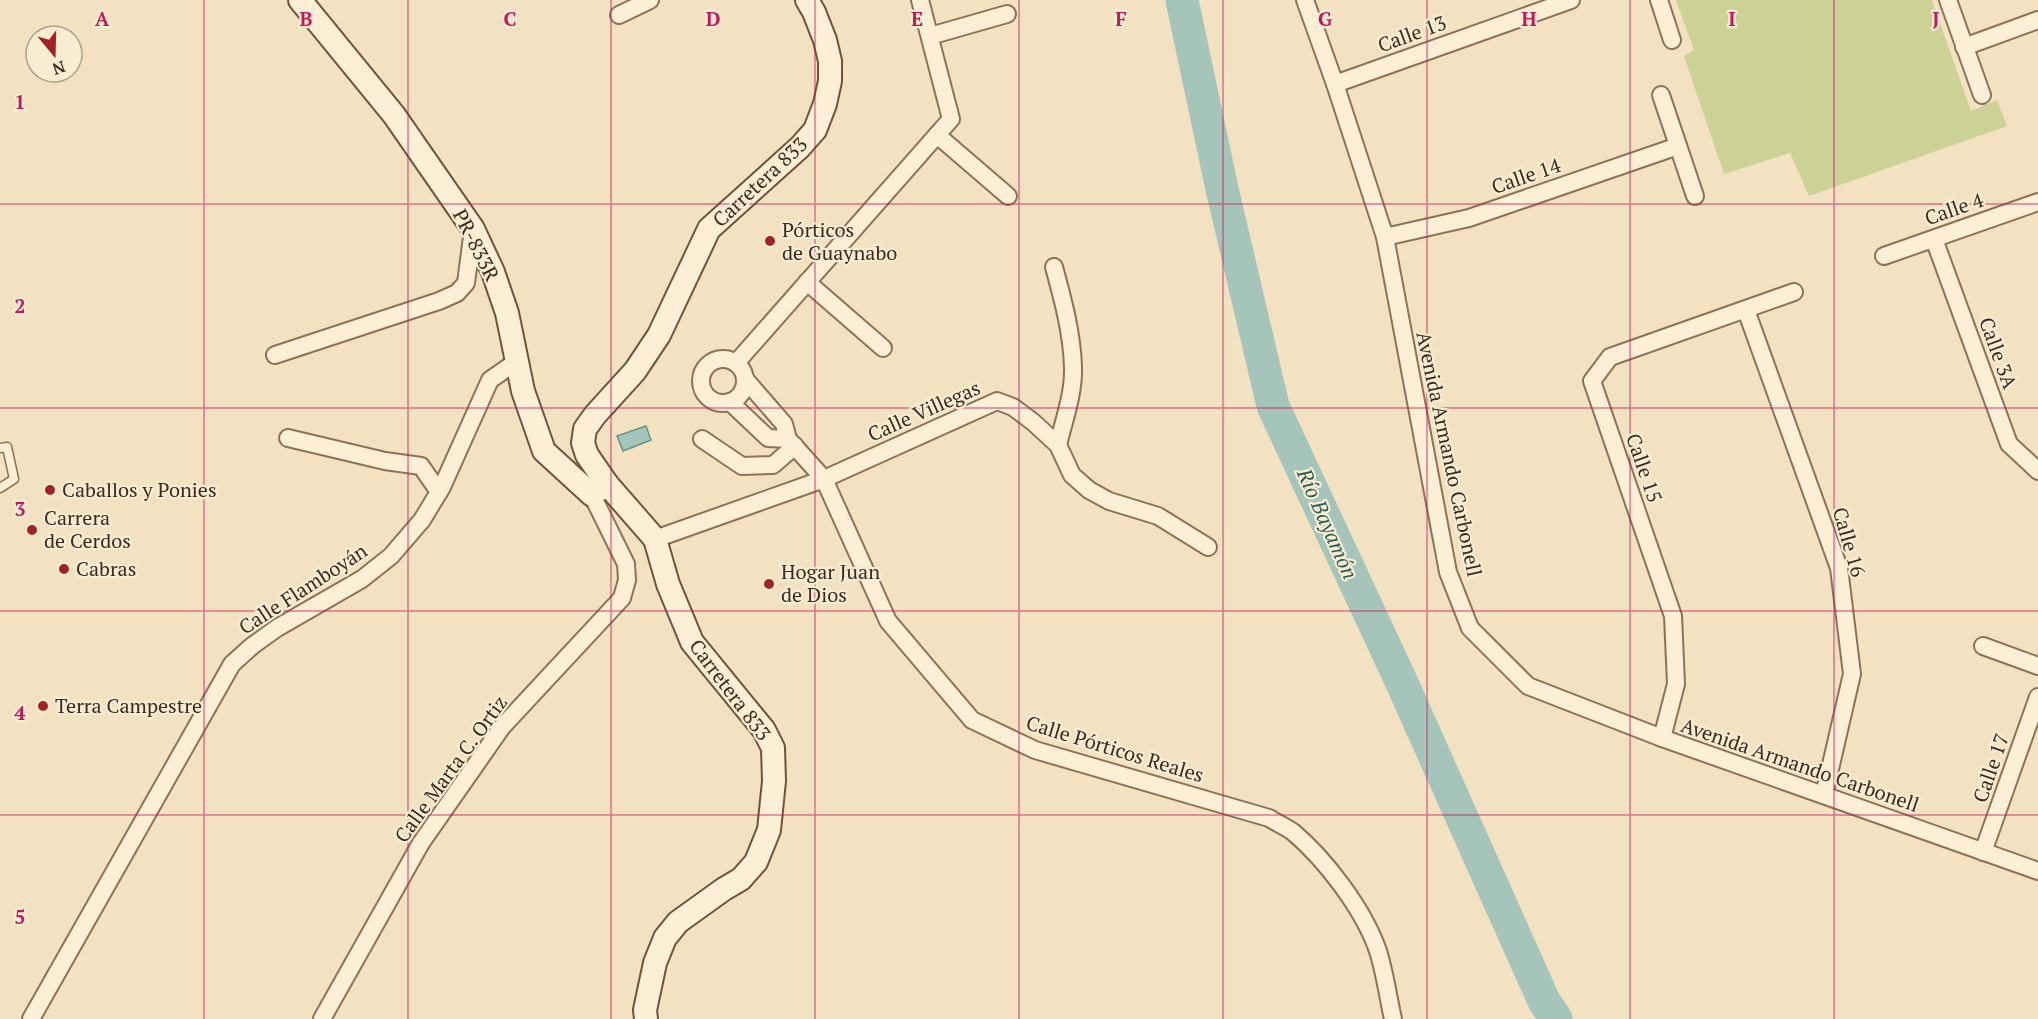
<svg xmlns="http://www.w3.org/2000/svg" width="2038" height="1019" viewBox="0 0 2038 1019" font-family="'PT Serif',serif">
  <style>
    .green { fill: #ccd195 }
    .water { fill: #a5c4ba; stroke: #6a9388; stroke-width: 1.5 }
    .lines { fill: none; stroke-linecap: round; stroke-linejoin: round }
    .river { stroke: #a5c4ba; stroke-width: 33 }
    .lane-casing { stroke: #8e7257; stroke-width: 11 }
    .street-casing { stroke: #8e7257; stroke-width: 20 }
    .secondary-casing { stroke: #6f533b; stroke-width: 26 }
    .lane { stroke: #fcefd6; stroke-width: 8 }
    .street { stroke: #fcefd6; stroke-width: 16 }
    .secondary { stroke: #fcefd6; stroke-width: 22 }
    .grid { fill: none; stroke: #c2185b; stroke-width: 1.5; stroke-opacity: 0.55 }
    .poi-dot { fill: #a22228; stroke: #f8ecd2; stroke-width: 2 }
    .labels { text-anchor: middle; stroke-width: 4.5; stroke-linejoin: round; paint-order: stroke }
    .street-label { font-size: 20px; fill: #3c2b1d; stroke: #f8ecd2 }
    .poi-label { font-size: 20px; fill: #3c2b1d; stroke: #f8ecd2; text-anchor: start }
    .water-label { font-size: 21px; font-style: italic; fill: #2b5d58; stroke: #f8ecd2 }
    .grid-label { font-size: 20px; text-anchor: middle; font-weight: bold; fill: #c2185b; stroke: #f8ecd2; stroke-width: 4.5; stroke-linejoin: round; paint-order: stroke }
  </style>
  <rect width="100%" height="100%" fill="#f2e2c2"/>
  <!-- green -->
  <polygon class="green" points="1676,0 1932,0 1971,111 1997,100 2007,126 1809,196 1790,153 1724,174 1684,56 1694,50"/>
  <!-- water -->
  <polygon class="water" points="646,426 651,440 623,451 617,436"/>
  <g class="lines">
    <!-- river -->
    <polyline class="river" points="1182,0 1222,189 1273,406 1401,681 1544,1001 1556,1019"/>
    <!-- lane casing -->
    <g class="lane-casing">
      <polyline id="lane" points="0,448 7,447 14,479 0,488"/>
    </g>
    <!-- street casing -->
    <g class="street-casing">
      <g id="street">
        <polyline points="1305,0 1335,84 1385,237 1448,572 1470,628 1528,686 1662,738 2038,871"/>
        <polyline points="1659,0 1672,40"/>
        <polyline points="1948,0 1982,95"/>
        <polyline points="619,15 650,0"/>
        <polyline points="930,36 1007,14"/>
        <polyline points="1964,47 2038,20"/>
        <polyline points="1335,84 1571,0"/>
        <polyline points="1661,95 1695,196"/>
        <polyline points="937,135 1008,196"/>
        <polyline points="1385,237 1469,218 1678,146"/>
        <polyline points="1934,239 2009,444 2038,471"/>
        <polyline points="1884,256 2038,202"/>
        <path d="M1054,267C1063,300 1072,333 1073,367C1074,393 1064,420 1058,445"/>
        <polyline points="807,282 883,348"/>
        <polyline points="1746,310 1839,568 1852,674 1824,795"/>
        <polyline points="275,355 439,301 457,293 466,283 473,229"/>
        <circle cx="723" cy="381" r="22"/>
        <polyline points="736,363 951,119 920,0"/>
        <path d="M745,379L784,424L788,439L824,479L888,621L972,720L1035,750L1269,818C1277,823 1286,827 1293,832C1326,860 1364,910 1378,951C1385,973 1388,997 1393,1019"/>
        <polyline points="730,402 768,438 788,439"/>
        <polyline points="288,438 385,461 421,466 439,492"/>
        <polyline points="702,439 742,466 773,465 795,446"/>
        <polyline points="655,539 824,479 997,401 1013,407 1033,422 1058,445 1072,475 1089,490 1109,501 1158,516 1208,547"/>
        <polyline points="1983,646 2038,666"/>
        <polyline points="1662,738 1676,684 1673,616 1592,381 1610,357 1794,292"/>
        <polyline points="1983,852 2038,697"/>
        <polyline points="31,1019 232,664 252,646 277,628 362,579 391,556 422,520 442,487 490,380 517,361"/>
        <polyline points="322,1019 421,843 502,727 622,598 627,580 626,564 592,495"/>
      </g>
    </g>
    <!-- secondary casing -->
    <g class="secondary-casing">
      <g id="secondary">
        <polyline points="300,0 394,115 473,229 493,272 507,313 523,391 544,451 592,495 607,484"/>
        <polyline points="646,1019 645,1010 655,963 665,938 678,922 724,889 741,879 756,862 769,830 774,781 773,748 764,730 692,642 668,584 655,539 607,484 587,455 583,443 585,429 595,415 635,371 659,335 709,229 800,147 815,130 825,104 830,81 830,61 825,40 814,12 807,0"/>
      </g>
    </g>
    <!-- lane -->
    <use href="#lane" class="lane"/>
    <!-- street -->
    <use href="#street" class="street"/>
    <!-- secondary -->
    <use href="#secondary" class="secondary"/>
  </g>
  <!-- grid -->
  <path class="grid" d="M204,0V1019M408,0V1019M611,0V1019M815,0V1019M1019,0V1019M1223,0V1019M1427,0V1019M1630,0V1019M1834,0V1019M0,204H2038M0,408H2038M0,611H2038M0,815H2038"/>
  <!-- markers -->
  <g class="poi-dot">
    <circle cx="770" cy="241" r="6"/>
    <circle cx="50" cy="490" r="6"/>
    <circle cx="32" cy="530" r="6"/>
    <circle cx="64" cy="569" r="6"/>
    <circle cx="769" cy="584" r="6"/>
    <circle cx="43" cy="706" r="6"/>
  </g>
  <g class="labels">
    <!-- street labels -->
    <g class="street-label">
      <text transform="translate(1412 34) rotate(-20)" y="7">Calle 13</text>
      <text transform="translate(1526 176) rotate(-19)" y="7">Calle 14</text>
      <text transform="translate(760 182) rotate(-43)" y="7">Carretera 833</text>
      <text transform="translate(1954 209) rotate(-19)" y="7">Calle 4</text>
      <text transform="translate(476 245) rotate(63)" y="7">PR-833R</text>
      <text transform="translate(1998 353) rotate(70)" y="7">Calle 3A</text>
      <text transform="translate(924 411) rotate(-24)" y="7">Calle Villegas</text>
      <text transform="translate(1449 454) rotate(78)" y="7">Avenida Armando Carbonell</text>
      <text transform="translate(1644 468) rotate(71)" y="7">Calle 15</text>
      <text transform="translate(1849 542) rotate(74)" y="7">Calle 16</text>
      <text transform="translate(303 589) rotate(-33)" y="7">Calle Flamboyán</text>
      <text transform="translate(730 690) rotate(53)" y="7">Carretera 833</text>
      <text transform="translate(1115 749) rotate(17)" y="7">Calle Pórticos Reales</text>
      <text transform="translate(1800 765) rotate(19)" y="7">Avenida Armando Carbonell</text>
      <text transform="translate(1991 768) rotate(-71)" y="7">Calle 17</text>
      <text transform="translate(451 769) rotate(-54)" y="7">Calle Marta C. Ortiz</text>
    </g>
    <!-- poi labels -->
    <g class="poi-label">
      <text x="782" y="237">Pórticos<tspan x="782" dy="23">de Guaynabo</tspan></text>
      <text x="62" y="497">Caballos y Ponies</text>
      <text x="44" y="525">Carrera<tspan x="44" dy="23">de Cerdos</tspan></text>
      <text x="76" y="576">Cabras</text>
      <text x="781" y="579">Hogar Juan<tspan x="781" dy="23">de Dios</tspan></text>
      <text x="55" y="713">Terra Campestre</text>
    </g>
    <!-- water labels -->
    <g class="water-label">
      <text transform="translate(1327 524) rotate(66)" y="7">Río Bayamón</text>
    </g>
  </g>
  <g class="grid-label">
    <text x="102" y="26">A</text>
    <text x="306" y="26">B</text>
    <text x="510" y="26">C</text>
    <text x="713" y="26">D</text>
    <text x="917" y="26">E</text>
    <text x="1121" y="26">F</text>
    <text x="1325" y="26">G</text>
    <text x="1529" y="26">H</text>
    <text x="1732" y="26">I</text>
    <text x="1936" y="26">J</text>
    <text x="20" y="109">1</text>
    <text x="20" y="313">2</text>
    <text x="20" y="516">3</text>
    <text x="20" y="720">4</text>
    <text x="20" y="924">5</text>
  </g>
  <!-- north arrow -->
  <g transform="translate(54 54) rotate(161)"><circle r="28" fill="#f8ecd2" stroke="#ad9f8a" stroke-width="1.5"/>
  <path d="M0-4.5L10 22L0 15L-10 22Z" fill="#a22228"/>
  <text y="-9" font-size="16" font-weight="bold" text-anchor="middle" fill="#3c2b1d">N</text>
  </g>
</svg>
